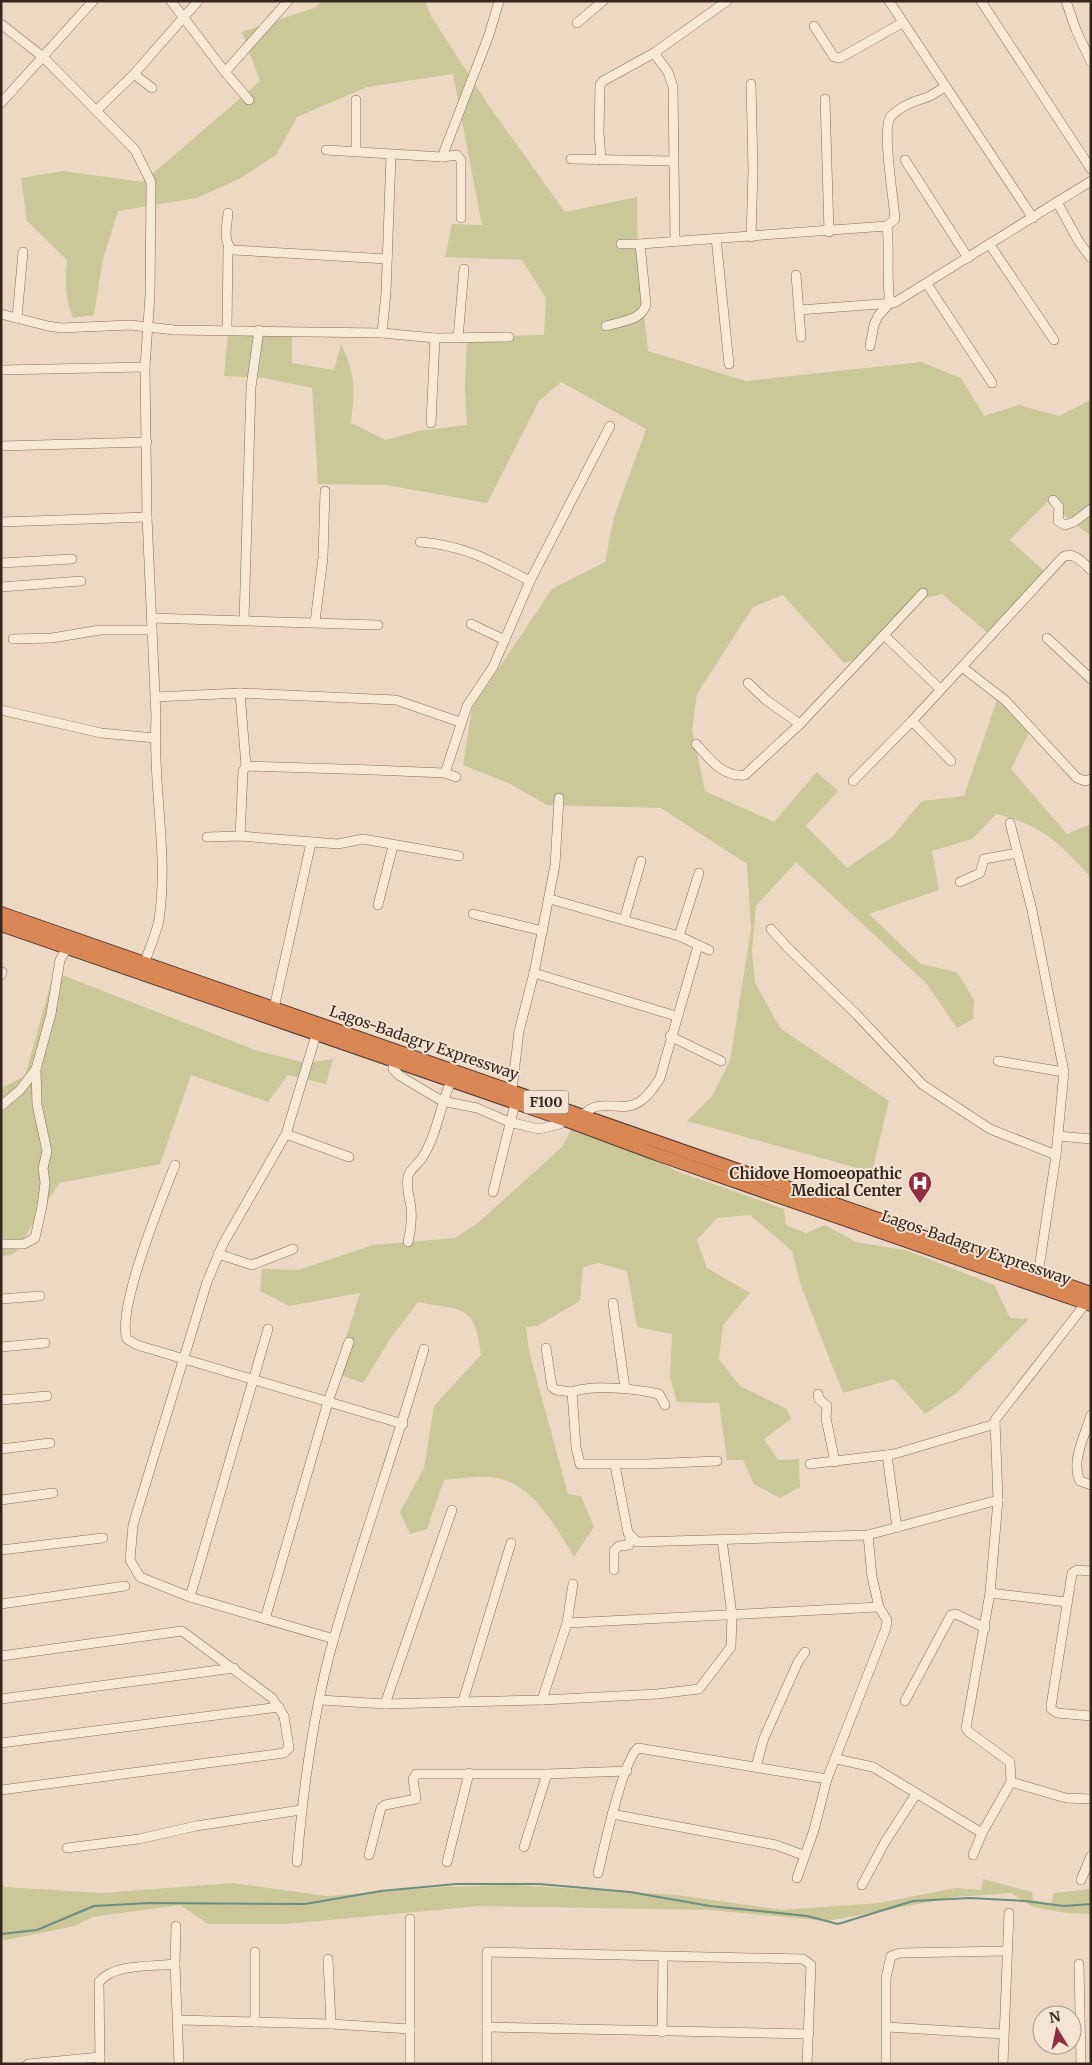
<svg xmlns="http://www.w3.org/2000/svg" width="1092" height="2065" viewBox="0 0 1092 2065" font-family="Merriweather,serif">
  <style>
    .green { fill: #cbc798 }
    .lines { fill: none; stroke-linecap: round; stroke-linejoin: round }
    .stream { stroke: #6c8e7f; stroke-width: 2 }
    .minor-casing { stroke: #876a5b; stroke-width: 10 }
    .highway-casing { stroke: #55392f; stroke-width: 14 }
    .minor { stroke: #f8e8d6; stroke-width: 9 }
    .highway { stroke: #da8756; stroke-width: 12 }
    .labels { text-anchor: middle; stroke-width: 4; stroke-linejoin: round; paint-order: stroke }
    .shield { fill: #f4e4d3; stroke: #705f54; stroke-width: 1 }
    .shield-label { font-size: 14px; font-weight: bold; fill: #37261e }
    .street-label { font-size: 15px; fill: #37261e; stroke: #f4e4d3 }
    .poi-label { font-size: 15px; font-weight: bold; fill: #37261e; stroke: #f4e4d3; text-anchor: end }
  </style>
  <rect width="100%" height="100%" fill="#edd9c3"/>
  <!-- green -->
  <g class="green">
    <path d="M322,1H425L431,16L487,103L565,212L637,197L638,266L648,351L746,381L921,362L961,378L984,416L1019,405L1059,416L1091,400V536L1047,502L1010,540L1045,572L995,639L942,594L912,601L895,631L869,644L854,660L844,663L783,595L753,607L697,694L692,730L705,791L774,822L817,772L838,791L806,826L847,868L891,838L922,801L964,796L997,700L1029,733L1011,769L1067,834L1091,824V880L1088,874C1055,839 1043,826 996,814L972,839L932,851L939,890L869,914L921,964L957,972L974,1000L973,1019L957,1028L926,983L796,862L756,906L752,951L755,983L781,1029L889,1101L872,1172L687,1121L712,1096L730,1061L751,929L747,864L661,808L547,805L508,783L463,765L472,708L552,589L605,562L614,517L646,429L561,382L539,401L487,503L386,485L318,484L312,388L264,378L224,376L228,333L292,334V363L334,370L341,344C356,375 355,389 351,423L386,440L418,431L467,425L465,388L467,337L544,335L546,298L522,260L445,257L452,224L482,225L453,74L367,87L297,117L276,155L239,179L197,198L118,211L103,259L94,315L73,318C65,298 65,282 67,260L27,221L21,178L63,171L143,182L260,81L242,32L314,8Z"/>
    <polygon points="54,972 258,1051 306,1063 333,1059 326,1084 288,1075 268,1102 191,1075 160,1164 59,1183 15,1253 1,1257 1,1088 25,1076"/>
    <path d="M574,1123L679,1172L784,1209L786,1225L806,1233L825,1225L856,1242L909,1251L994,1285L1010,1318L1029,1319L958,1392L925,1414L894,1379L843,1393L801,1286L792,1251L750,1215L717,1218L697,1240L707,1268L750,1293L723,1325L719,1359L740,1386L787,1409L791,1419L764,1439L778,1460L799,1459L800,1487L780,1498L754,1484L743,1460H727L719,1403L677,1402L670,1377L672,1334L637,1327L627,1271L598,1263L583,1267L580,1301L537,1326L526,1327L529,1351L568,1494L581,1496L594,1527L574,1557C555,1526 530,1477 487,1477C473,1476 458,1479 444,1480L427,1529L410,1534L400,1512L424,1468L434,1406L481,1355C475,1303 463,1311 418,1302L390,1339L363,1383L335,1373L360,1293L289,1306L260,1291L262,1269L298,1270L373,1245L455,1238L478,1223L563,1146Z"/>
    <polygon points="1,1878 4,1887 102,1893 233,1883 327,1896 443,1887 514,1885 678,1895 782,1910 879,1903 956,1888 981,1890 983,1879 1032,1892 1033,1900 1051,1904 1054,1893 1091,1889 1091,1914 1067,1913 1033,1907 1011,1893 955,1897 828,1921 709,1910 480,1906 286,1924 208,1924 180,1905 92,1917 75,1926 1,1941"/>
  </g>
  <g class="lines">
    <!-- stream -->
    <polyline class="stream" points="1,1934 37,1930 94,1906 149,1903 305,1904 381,1891 456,1884 539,1884 630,1892 710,1906 807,1916 838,1924 913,1901 970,1898 1025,1901 1064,1906 1091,1904"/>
    <!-- minor casing -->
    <g class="minor-casing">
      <g id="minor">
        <polyline points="171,1 225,72 249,100"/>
        <polyline points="889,1 1033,218"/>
        <polyline points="981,1 1091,169"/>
        <polyline points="1066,1 1076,30 1091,62"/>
        <polyline points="577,23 603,1"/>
        <path d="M1,24L43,57L135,150L151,182L150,295L145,367L147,517L156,717C152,785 169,852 159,920C156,935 148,952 143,967"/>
        <polyline points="814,26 834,57 840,58 902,23"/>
        <polyline points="654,53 668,72 673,87 675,241"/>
        <polyline points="225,72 288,1"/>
        <polyline points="134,74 198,1"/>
        <polyline points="751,84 753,170 751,237"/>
        <polyline points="825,99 829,232"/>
        <polyline points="1,103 93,1"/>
        <polyline points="97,110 134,74 152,88"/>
        <polyline points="326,150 442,157 489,35 499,1"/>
        <polyline points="356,150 356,100"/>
        <polyline points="442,157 457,155 461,160 461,218"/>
        <polyline points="571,159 673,161"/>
        <polyline points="601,160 599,132 600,85 603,81 654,53 727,1"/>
        <polyline points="905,160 968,258"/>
        <polyline points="1057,202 1079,242 1091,258"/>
        <path d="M228,213C227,226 222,242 233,250L387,259"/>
        <polyline points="716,238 729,364"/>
        <polyline points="621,244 640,244"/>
        <polyline points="990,245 1054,340"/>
        <polyline points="796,275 801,337"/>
        <polyline points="927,284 992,383"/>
        <polyline points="799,310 894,303 1091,181"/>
        <polyline points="1,314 48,326 61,328 130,325 174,330 382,333 435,338 509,337"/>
        <polyline points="17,318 23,252"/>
        <path d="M606,326C621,321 642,321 646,304L640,244L887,226"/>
        <polyline points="227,329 228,247"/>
        <polyline points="382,333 386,293 391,155"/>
        <polyline points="458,338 464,269"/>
        <path d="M870,346L874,325L878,316L890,303C886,278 890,252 887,226L895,219C894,201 881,126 891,116C900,107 914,101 925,98C932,96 939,90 945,87"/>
        <polyline points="1,370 145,367"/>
        <polyline points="431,423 435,338"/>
        <polyline points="1,446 147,442"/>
        <polyline points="1053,500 1059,507 1058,521 1065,525 1074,522 1091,509"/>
        <polyline points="1,522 147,517"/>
        <path d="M420,542C463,545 492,561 530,581"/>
        <polyline points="1,563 72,559"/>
        <polyline points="1,587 81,581"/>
        <polyline points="151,618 378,625"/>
        <polyline points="244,620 251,387 259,330"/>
        <polyline points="315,622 323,557 325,491"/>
        <polyline points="471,624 505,640"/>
        <polyline points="884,635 923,593"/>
        <polyline points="1047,638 1091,679"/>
        <polyline points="13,639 52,638 100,630 152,630"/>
        <polyline points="962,667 1006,701 1077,778 1085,781 1091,779"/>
        <polyline points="748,683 766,700 800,724"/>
        <polyline points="240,693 246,766"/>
        <polyline points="155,697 240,693 396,700 460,722"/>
        <polyline points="1,710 101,733 155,738"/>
        <polyline points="912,721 951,761"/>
        <path d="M696,744C709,758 723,778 745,775L800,724L884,635L940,689"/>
        <polyline points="445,773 467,706 493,667 530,581 610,426"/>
        <path d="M853,781L912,721L1063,557C1074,551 1083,563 1091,570"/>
        <polyline points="1010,823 1032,910 1064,1072 1056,1155 1038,1275"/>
        <polyline points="240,836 243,771 246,766 374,770 445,773 456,777"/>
        <polyline points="207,837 240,836 338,844 363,839 459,856"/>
        <polyline points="960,882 980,873 984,859 1018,853"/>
        <polyline points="550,899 679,936 709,950"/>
        <polyline points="378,905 393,846"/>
        <polyline points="473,914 543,931"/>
        <polyline points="624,920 641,861"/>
        <polyline points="771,929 788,948 857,1015 923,1085 990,1129 1056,1155"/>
        <polyline points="679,936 699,873"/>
        <polyline points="534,973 676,1016"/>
        <polyline points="1,975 2,972"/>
        <polyline points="274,1008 311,843"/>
        <polyline points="316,1035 286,1134 223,1244 207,1282 133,1525 130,1560 140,1577 190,1597 334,1639"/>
        <polyline points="670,1036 721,1061"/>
        <polyline points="393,1061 393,1069 400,1076 442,1101 477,1108 509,1122 539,1129 560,1124 562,1119"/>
        <polyline points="998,1061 1064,1072"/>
        <polyline points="512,1090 519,1031 534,973 555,865 559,798"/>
        <polyline points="1,1106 20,1090 36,1069"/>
        <path d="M583,1115C601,1095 621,1116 642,1100C650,1094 655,1086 660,1078L698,946"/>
        <polyline points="286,1134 349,1157"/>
        <polyline points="1058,1136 1091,1139"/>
        <path d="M175,1165C162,1198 116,1310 127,1339L137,1345L403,1424"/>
        <polyline points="493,1192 515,1104"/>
        <path d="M408,1242C411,1230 412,1219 411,1207C409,1196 406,1188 408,1176C410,1169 418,1164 422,1158C437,1135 440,1106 451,1081"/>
        <polyline points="1,1244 24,1244 35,1238 42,1206 45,1183 43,1168 47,1151 37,1105 36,1069 51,1014 60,960 67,948"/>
        <polyline points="218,1254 252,1265 293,1249"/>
        <polyline points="1,1299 40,1296"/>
        <polyline points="613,1303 625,1388"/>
        <polyline points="1086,1303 995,1420 998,1500 990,1593 966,1728 969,1732 1010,1762 1011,1782 1066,1798 1091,1799"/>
        <polyline points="1,1347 45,1343"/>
        <polyline points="546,1348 552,1387 556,1390 572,1392"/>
        <polyline points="818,1394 819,1399 827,1406 826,1418 835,1462"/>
        <polyline points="1,1400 47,1396"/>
        <path d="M665,1405L659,1394C637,1389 592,1384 572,1392L576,1447L580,1464H646L717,1461"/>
        <path d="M1087,1427C1081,1444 1072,1464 1080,1481L1091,1485"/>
        <polyline points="1089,1430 1087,1427 1091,1415"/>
        <polyline points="1,1449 50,1443"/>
        <polyline points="887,1455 897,1528"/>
        <polyline points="810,1464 894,1454 995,1424"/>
        <polyline points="615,1465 628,1533 637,1542 868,1535 998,1500"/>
        <polyline points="1,1500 53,1493"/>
        <polyline points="1,1550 103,1538"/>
        <polyline points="614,1570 614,1551 619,1546 629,1545 630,1538"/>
        <polyline points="1091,1571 1077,1570 1072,1573 1051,1706 1051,1709 1057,1713 1091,1716"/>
        <polyline points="990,1593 1067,1602"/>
        <polyline points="190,1597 268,1329"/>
        <polyline points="1,1604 125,1586"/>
        <polyline points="265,1619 328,1402 349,1342"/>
        <polyline points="567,1623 573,1584"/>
        <polyline points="1,1656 182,1631 272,1698 284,1716 289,1748 284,1753 1,1790"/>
        <polyline points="1,1699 234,1668"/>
        <polyline points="321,1700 385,1704 542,1700 657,1694 699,1689 731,1647 732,1615 722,1540"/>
        <polyline points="542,1700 567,1623 879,1607"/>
        <polyline points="463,1701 511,1543"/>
        <polyline points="905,1701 951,1615 956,1614 985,1628"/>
        <polyline points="385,1704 452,1510"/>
        <polyline points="1,1743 279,1707"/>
        <polyline points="836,1759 873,1767 982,1833 1011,1782"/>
        <polyline points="756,1766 764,1738 798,1662 805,1652"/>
        <polyline points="612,1814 776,1845 803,1855"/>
        <polyline points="524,1847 547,1774"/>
        <polyline points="67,1848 139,1839 196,1826 301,1810"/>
        <polyline points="369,1855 381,1808 385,1805 416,1799 413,1779 416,1774 547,1774 627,1771"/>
        <polyline points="973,1855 982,1833"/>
        <path d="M297,1862C303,1790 314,1707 334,1638C362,1541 396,1446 424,1349"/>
        <polyline points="447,1862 469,1773"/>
        <path d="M598,1873C603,1851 623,1760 638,1748L827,1779"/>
        <polyline points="797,1878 814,1830 827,1779 886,1628 887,1620 879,1607 872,1577 868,1535"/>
        <polyline points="1081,1880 1091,1856"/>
        <polyline points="862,1885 885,1842 916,1794"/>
        <polyline points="176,1926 175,1964 179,2064"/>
        <polyline points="255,1952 255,2022"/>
        <polyline points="328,1959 331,2024"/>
        <polyline points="1079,1964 1081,2064"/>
        <polyline points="178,2020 331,2024 410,2029"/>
        <polyline points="487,2027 809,2034"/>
        <polyline points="887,2027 1003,2034"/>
        <polyline points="662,2032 663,1957"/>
        <polyline points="28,2064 100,2057"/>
        <path d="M100,2064L99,1982C115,1963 152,1967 175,1964"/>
        <polyline points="410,2064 410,1919"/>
        <polyline points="487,2064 487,1952 803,1959 811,1965 807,2064"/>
        <polyline points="886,2064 886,1978 891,1956 900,1953 1007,1951"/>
        <polyline points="1003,2064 1009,1913"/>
      </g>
    </g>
    <!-- highway casing -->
    <g class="highway-casing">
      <g id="highway">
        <polyline points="1,913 1091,1293"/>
        <polyline points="1,925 562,1119 656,1154 1091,1305"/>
      </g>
    </g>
    <!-- minor -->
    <use href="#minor" class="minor"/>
    <!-- highway -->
    <use href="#highway" class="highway"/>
  </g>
  <!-- icons -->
  <defs>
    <g id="hospital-pin" transform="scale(1.25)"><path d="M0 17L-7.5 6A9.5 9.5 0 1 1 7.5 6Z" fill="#942c41" stroke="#f4e4d3"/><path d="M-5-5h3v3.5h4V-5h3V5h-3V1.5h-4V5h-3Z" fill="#fff"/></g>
  </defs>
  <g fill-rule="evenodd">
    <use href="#hospital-pin" x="920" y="1183"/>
  </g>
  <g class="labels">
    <!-- shield labels -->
    <rect class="shield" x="523.5" y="1090.5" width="45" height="23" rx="4"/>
    <g class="shield-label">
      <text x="546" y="1107">F100</text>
    </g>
    <!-- street labels -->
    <g class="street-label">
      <text transform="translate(424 1043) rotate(19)" y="5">Lagos-Badagry Expressway</text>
      <text transform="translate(976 1248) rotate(19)" y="5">Lagos-Badagry Expressway</text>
    </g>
    <!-- poi labels -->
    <g class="poi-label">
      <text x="902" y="1179">Chidove Homoeopathic<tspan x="902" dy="17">Medical Center</tspan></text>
    </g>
  </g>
  <!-- border -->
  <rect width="1092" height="2065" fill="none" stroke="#37261e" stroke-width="5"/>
  <!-- north arrow -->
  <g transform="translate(1057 2030) rotate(350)"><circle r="24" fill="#f4e4d3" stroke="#a8988b"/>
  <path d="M0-4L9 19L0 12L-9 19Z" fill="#942c41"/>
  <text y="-8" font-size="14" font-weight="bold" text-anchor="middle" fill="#37261e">N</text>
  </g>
</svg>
